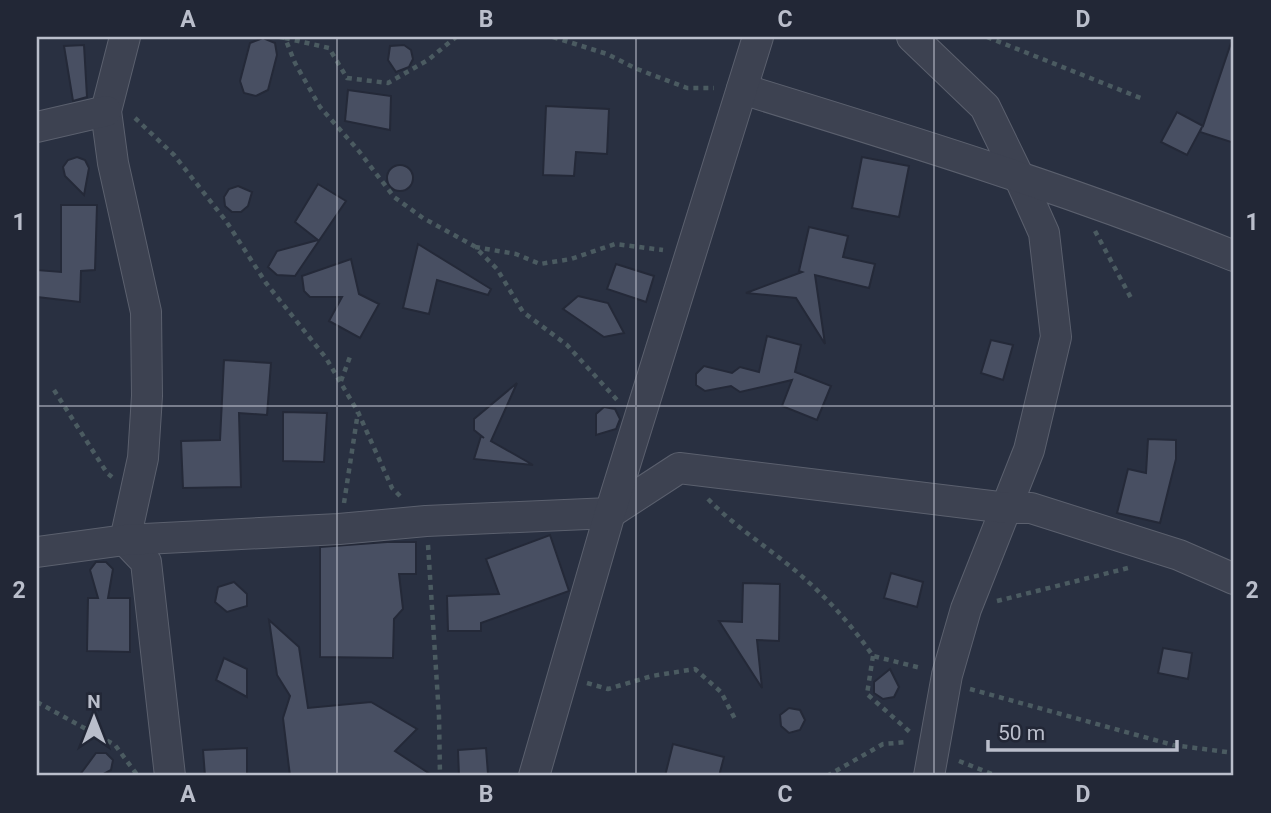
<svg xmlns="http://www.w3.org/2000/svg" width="1271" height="813" viewBox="0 0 1271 813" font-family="Roboto,sans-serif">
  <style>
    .building { fill: #484f62; stroke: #242938; stroke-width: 2 }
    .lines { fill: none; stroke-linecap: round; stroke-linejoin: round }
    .street-casing { stroke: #5b606e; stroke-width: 32 }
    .path { stroke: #4b5b61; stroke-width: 4.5; stroke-dasharray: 5 5; stroke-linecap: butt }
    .street { stroke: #3d4251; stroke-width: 30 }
    .grid { fill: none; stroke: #babecb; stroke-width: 2; stroke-opacity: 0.55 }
    .neatline { fill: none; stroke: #babecb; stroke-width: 2.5 }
    .grid-label { font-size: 23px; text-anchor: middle; font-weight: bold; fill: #babecb }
  </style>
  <rect width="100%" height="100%" fill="#293041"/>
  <!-- building -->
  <g class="building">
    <polygon points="263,38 275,43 277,55 268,90 256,96 244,93 240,81 250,43"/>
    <polygon points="1231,43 1234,43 1234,143 1200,132 1202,127 1187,155 1161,142 1177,112 1203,126"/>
    <polygon points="84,45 87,97 73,101 64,46"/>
    <polygon points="404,45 411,50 413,59 409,67 396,72 388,60 390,46"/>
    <polygon points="348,90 391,96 390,130 345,121"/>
    <polygon points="546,106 609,109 607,154 576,152 574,176 543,175"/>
    <polygon points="77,157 85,160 89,168 84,195 65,176 63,167 68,160"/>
    <polygon points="862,157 909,166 899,217 852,208"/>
    <circle cx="400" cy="178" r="13"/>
    <polygon points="318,184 346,201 295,276 277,275 268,267 277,251 318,240 295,222"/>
    <polygon points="238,186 252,192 248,206 241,212 232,212 225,206 224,197 229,189"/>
    <polygon points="61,205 97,205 95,270 81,271 80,302 37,297 37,270 61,272"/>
    <polygon points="809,227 848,236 843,257 875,264 869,288 815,275 825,344 796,298 746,293 802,272 799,271"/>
    <polygon points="418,244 491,289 488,295 437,280 429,314 403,308"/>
    <polygon points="351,259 359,294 379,304 360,338 329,321 342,297 310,297 304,291 302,276"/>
    <polygon points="616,264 654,276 646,302 607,289"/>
    <polygon points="578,296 608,303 624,333 604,337 563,309"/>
    <polygon points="767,336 801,345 795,372 831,386 817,420 782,406 792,380 740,392 731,386 705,391 696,385 696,374 704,366 732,373 740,367 759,372"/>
    <polygon points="991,340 1013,345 1003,380 981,373"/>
    <polygon points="224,360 271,363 267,415 239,413 241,487 183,488 181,441 220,440"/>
    <polygon points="517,383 491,441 533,465 474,459 481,436 484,438 474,430 474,419"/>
    <polygon points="604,407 615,409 620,419 616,429 596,435 596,414"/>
    <polygon points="283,412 327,413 324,462 283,461"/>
    <polygon points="1148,439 1176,440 1176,459 1160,523 1117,513 1128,469 1146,473"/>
    <polygon points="550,535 569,591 481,623 481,631 448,631 447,596 499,594 486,559"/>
    <polygon points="387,542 416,542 416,574 399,574 403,609 394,619 393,658 320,657 320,547"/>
    <polygon points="96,562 106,562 113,569 108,598 130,598 130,652 87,651 88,598 98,598 90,570"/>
    <polygon points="891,573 923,582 917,607 884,598"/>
    <polygon points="234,582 247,594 247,606 227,612 215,602 218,587"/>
    <polygon points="743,583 780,584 779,641 757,640 762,688 719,621 742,622"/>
    <polygon points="269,620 299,647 308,708 371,702 417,729 395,751 433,776 290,776 283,718 290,696 277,675"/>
    <polygon points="1163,648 1192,653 1188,679 1158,673"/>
    <polygon points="224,658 247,669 247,697 216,680"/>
    <polygon points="890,669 899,687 894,697 883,699 874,693 874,682"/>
    <polygon points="789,708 800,710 805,720 800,730 789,733 781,726 780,715"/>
    <polygon points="673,744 724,757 719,776 665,776"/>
    <polygon points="247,748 247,776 205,776 203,750"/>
    <polygon points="486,748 488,774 459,776 458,750"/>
    <polygon points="96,753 106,753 113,760 111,770 100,776 79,776"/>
  </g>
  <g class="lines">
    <!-- street casing -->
    <g class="street-casing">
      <g id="street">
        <polyline points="125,37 106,111 113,163 146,312 147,396 143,458 125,540 146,562 170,776"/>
        <polyline points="912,37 985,107 1019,177 1044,233 1056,337 1029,450 966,609 947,675 929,776"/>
        <path d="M742,89C908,140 1073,191 1234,256"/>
        <polyline points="37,127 106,111"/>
        <polyline points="37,552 125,540 339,529 426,521 610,513 679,468 1007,508 1031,508 1179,555 1234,579"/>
        <polyline points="534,776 610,513 758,37"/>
      </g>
    </g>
    <!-- path -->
    <g class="path">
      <polyline points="280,37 285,38 295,63 320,107 358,150 394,197 423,218 474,246 497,269 523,312 567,345 618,401"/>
      <polyline points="553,37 607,54 637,69 687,88 714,88"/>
      <polyline points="987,37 1143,99"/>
      <polyline points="285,38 329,48 347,78 388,83 428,60 456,37"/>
      <polyline points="135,118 174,155 226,221 266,283 326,358 358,412 392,488 402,498"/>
      <polyline points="1095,231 1131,298"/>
      <polyline points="475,247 516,254 540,264 571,259 615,244 663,250"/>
      <polyline points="341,381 351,354"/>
      <polyline points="54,390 107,473 112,477"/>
      <path d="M708,499C737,529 774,551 805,579C831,602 853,627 873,656L921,668"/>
      <polyline points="344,503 358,412"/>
      <polyline points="428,545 439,716 440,776"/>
      <polyline points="997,601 1128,568"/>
      <polyline points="873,656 867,694 911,733"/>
      <polyline points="587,683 608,689 652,676 695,669 721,692 735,719"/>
      <polyline points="970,689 1173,745 1234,753"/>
      <polyline points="37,702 115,745 138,776"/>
      <polyline points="959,761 997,776"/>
      <polyline points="827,776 883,744 908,742"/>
    </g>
    <!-- street -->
    <use href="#street" class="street"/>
  </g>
  <!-- grid -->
  <path class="grid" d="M337,37V776M636,37V776M934,37V776M37,406H1234"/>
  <!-- border -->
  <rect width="1271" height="813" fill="none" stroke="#222736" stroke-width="77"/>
  <!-- north arrow -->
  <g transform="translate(94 718)" stroke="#222736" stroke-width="5" paint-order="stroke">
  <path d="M0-5L12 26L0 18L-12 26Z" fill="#babecb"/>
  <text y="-10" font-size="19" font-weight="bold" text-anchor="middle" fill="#babecb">N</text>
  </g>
  <!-- scale -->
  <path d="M988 740v10h189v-10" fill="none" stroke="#babecb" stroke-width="3.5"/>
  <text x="998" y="740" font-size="21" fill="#babecb" stroke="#222736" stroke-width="5" paint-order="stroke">50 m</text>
  <rect x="38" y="38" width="1194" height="736" class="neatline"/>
  <g class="grid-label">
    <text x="188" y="27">A</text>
    <text x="486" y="27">B</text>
    <text x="785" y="27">C</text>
    <text x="1083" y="27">D</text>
    <text x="19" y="230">1</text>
    <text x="1252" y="230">1</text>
    <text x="19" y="598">2</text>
    <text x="1252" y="598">2</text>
    <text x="188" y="802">A</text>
    <text x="486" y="802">B</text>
    <text x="785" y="802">C</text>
    <text x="1083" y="802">D</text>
  </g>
</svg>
